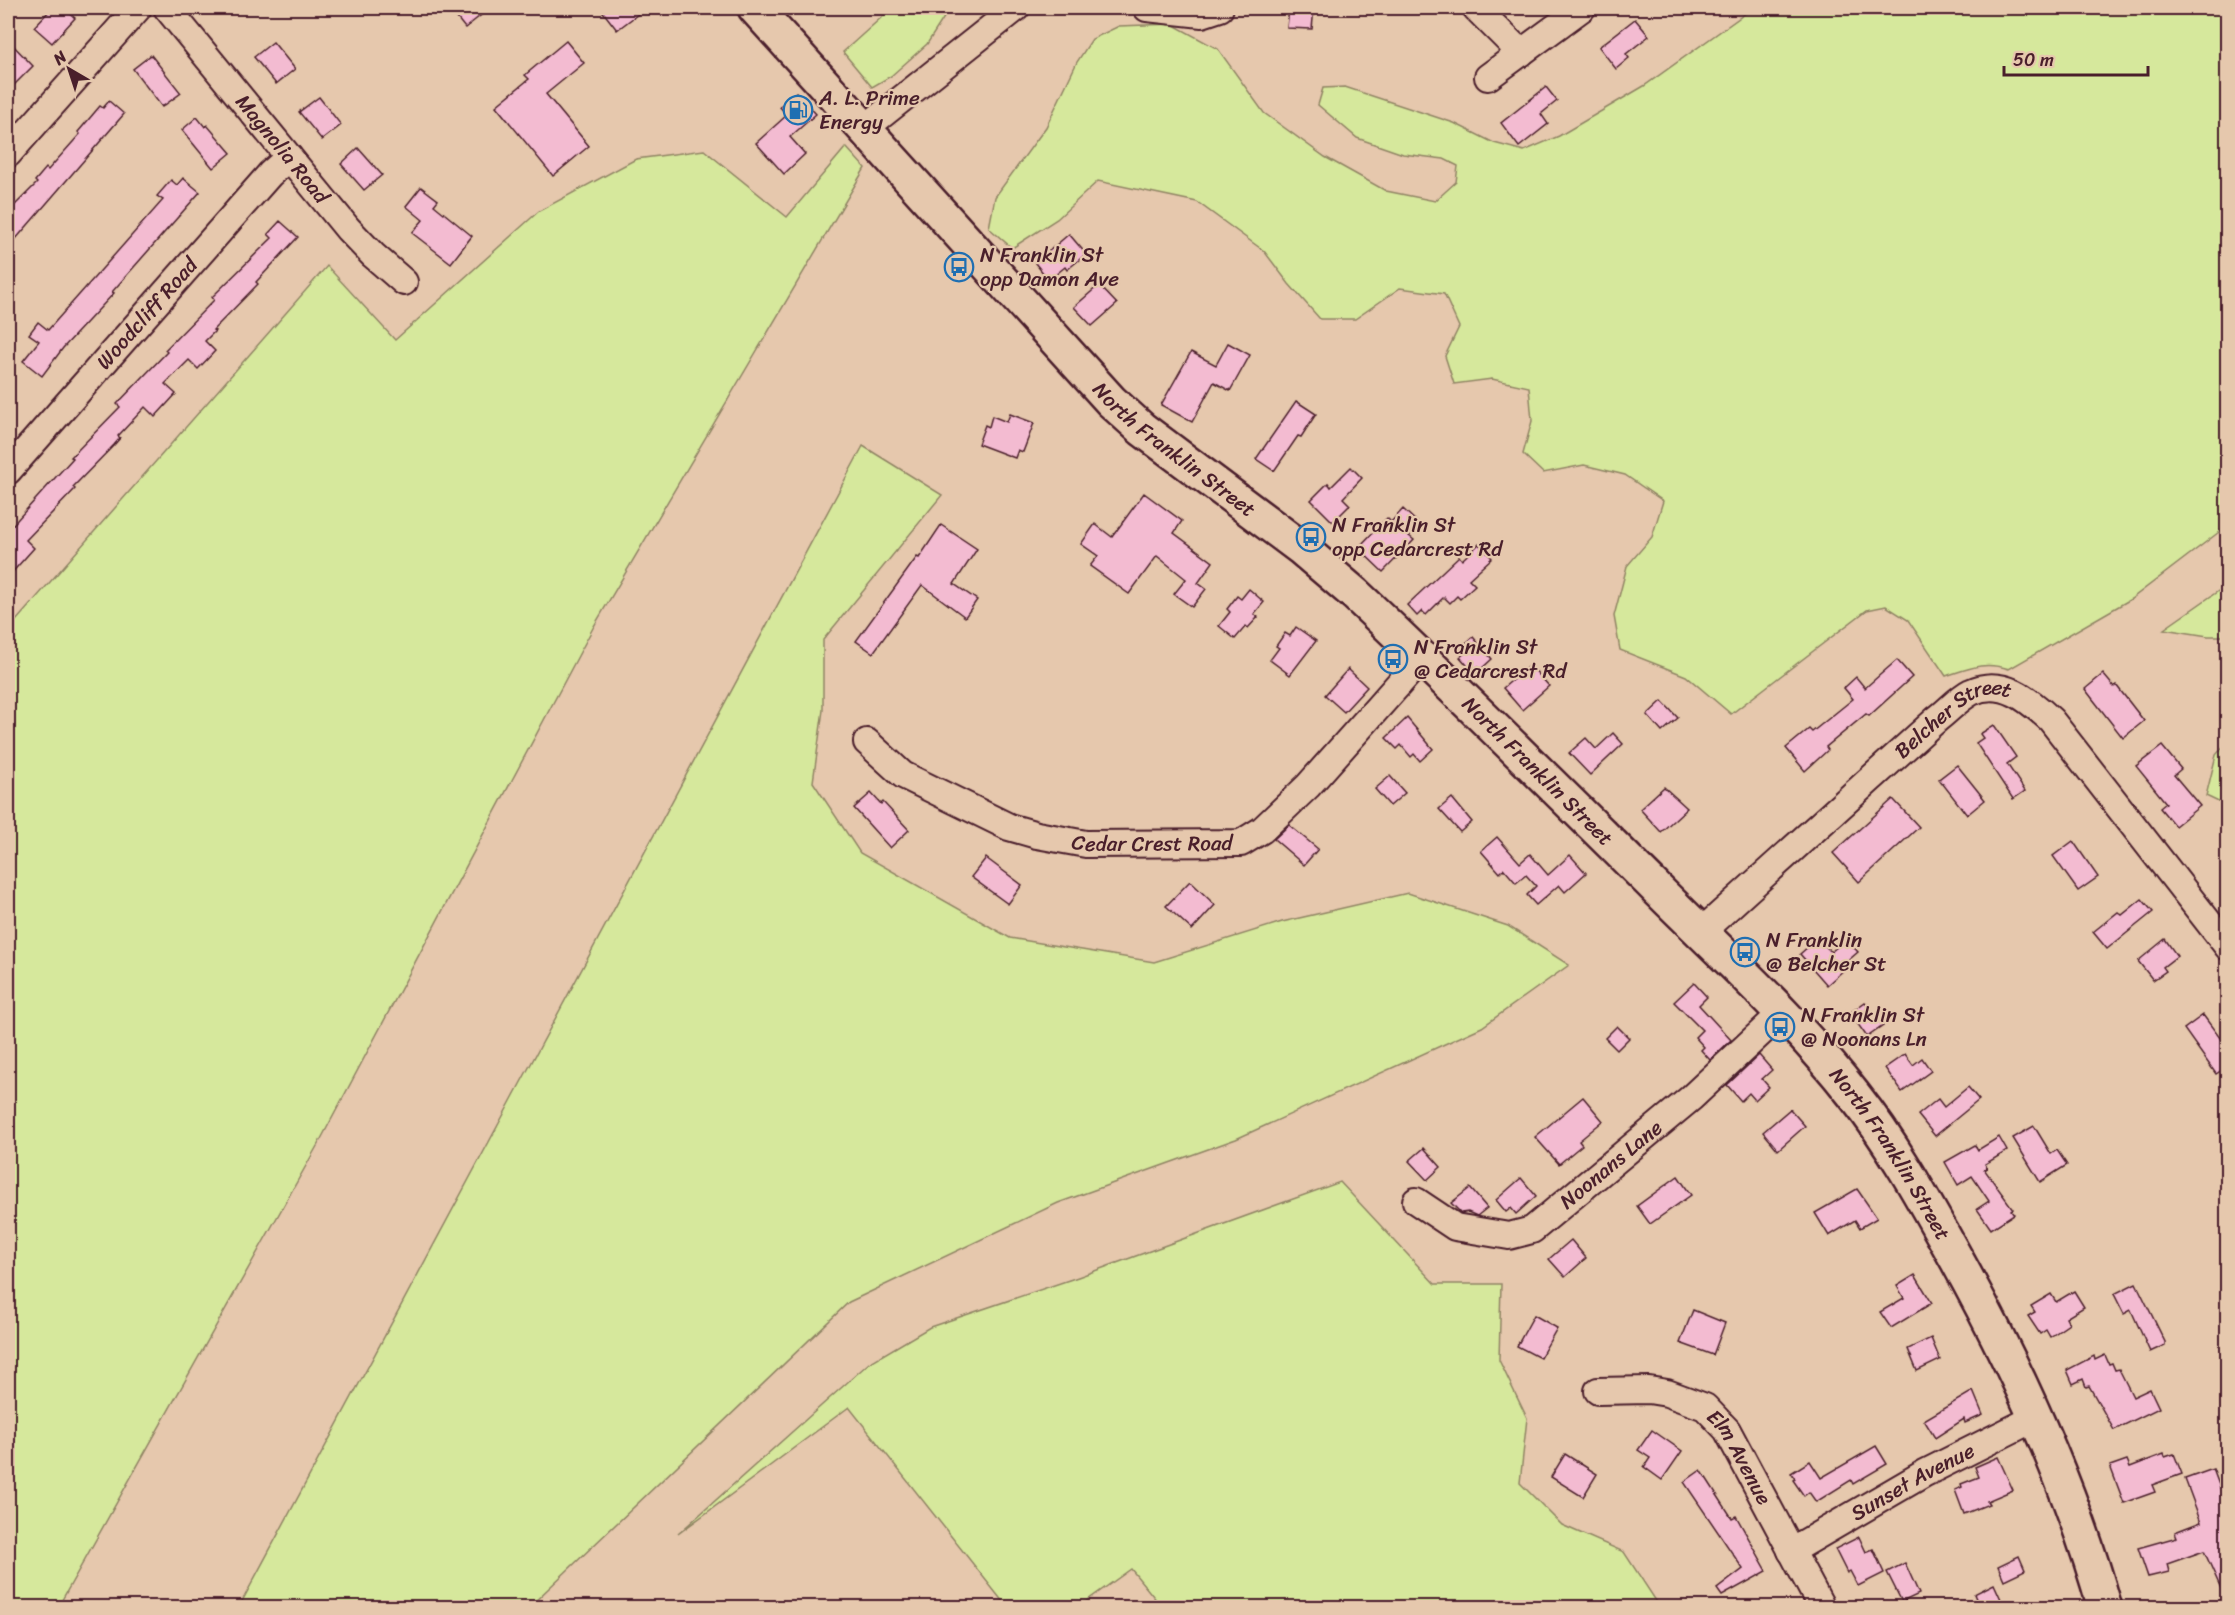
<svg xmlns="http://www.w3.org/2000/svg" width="2235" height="1615" viewBox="0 0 2235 1615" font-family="Sriracha,sans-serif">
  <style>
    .green { fill: #d6e89c; stroke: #908464; stroke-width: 1.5 }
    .building { fill: #f3bbd1; stroke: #4a1f2b; stroke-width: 1.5 }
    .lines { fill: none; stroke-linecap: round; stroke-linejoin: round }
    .minor-casing { stroke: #4a1f2b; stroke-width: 30 }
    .major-casing { stroke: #4a1f2b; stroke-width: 38 }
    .minor { stroke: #e6c8ad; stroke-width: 26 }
    .major { stroke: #e6c8ad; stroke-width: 33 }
    .labels { text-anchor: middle; stroke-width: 4.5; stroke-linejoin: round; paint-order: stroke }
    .poi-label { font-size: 21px; fill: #4a1f2b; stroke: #e6c8ad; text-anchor: start }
    .street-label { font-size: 21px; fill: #4a1f2b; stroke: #e6c8ad }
  </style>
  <rect width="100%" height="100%" fill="#e6c8ad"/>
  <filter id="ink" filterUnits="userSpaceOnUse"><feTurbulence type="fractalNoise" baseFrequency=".0167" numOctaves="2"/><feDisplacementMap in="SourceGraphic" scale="12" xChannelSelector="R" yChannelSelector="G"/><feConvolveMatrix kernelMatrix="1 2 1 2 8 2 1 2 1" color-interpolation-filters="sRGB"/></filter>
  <g filter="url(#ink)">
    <!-- green -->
    <g class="green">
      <polygon points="892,8 950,8 927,44 891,76 872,87 843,52"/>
      <path d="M1753,8H2227V526L2131,599L2009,669C1984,661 1970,668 1946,676L1908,620L1886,606L1867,610L1731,714L1686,676L1620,650L1614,616L1627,566L1652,537L1663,501L1625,475L1584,465L1543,473L1523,454L1532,421L1529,387L1492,379L1454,384L1445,356L1459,327L1444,294L1400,288L1355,319H1320L1289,284L1264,251L1197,202L1098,181L1057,219L1012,248L989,228L995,197L1046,127L1077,62L1092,39L1119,26L1172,24L1218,49L1264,113L1325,157L1386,191L1435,201L1456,182L1458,166L1444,159L1403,154L1357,138L1318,105L1323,88L1345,87L1454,123L1494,143L1524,151L1559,136L1644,86Z"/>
      <polygon points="846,147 865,168 594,626 321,1139 58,1607 8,1607 8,630 327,266 395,340 539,211 636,159 704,150 787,217"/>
      <polygon points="863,446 942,495 823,640 823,710 813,782 860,853 1010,938 1154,962 1282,922 1408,893 1508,926 1569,965 1482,1027 1236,1139 1058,1203 849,1302 529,1607 239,1607"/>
      <polygon points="2227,585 2227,636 2208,636 2164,629"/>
      <polygon points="2227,742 2227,806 2206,796 2216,755"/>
      <polygon points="1340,1182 1435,1284 1501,1284 1499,1360 1527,1418 1520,1483 1562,1525 1624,1552 1660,1607 1162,1607 1131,1569 1078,1607 1007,1607 849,1407 678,1534 869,1363 930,1327 1078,1277"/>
    </g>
    <!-- building -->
    <g class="building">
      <polygon points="52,8 64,8 75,18 52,43 34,27"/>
      <polygon points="449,8 490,8 465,28"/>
      <polygon points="600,8 646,8 617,30"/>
      <polygon points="1289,8 1314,8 1312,29 1287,28"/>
      <polygon points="1635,19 1649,36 1626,54 1629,58 1616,69 1599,47"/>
      <polygon points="8,40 33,66 8,91"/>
      <polygon points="566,41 584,63 546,94 589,146 553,176 496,106 529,79 525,75"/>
      <polygon points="273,42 295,69 276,84 254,57"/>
      <polygon points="151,55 181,93 162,107 133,69"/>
      <polygon points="1546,87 1557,101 1541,114 1548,124 1519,147 1501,123"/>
      <polygon points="796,92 816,114 790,137 805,154 784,174 756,143 787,115 780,107"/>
      <polygon points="319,97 341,125 322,140 299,112"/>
      <polygon points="109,101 124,114 8,248 8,212 37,183 35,181 46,168 48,170 80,134 78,132 100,106 103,108"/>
      <polygon points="197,117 205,127 207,125 231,153 213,168 182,130"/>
      <polygon points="358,148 382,175 364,190 341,164"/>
      <polygon points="183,178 200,192 112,292 114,293 63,348 42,376 23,361 39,341 29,334 38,322 48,330 163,200 157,196 171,180 177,185"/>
      <polygon points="421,187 438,200 434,205 472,236 451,263 412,233 423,220 406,206"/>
      <polygon points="280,221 298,237 256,282 258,284 213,330 215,331 205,341 215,351 198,369 189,360 165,384 176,394 155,417 145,407 118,436 120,438 114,445 73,487 75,489 26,540 34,548 8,577 8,530 73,458 71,457 120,407 117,404 167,352 165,350 214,300 212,297 272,238 268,234"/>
      <polygon points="1069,234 1086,254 1067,270 1065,267 1049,280 1035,263"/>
      <polygon points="1099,285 1117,304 1092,326 1074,307"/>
      <polygon points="1228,343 1250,355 1230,391 1214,382 1192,422 1161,405 1191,352 1216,365"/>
      <polygon points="1296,401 1316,414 1301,437 1298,436 1274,471 1256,459"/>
      <polygon points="1010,414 1034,423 1023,452 1018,450 1015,458 978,444 985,425 989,427 992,416 1007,422"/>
      <polygon points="1351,467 1362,478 1343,498 1350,505 1333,522 1311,500 1328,483 1331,487"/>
      <polygon points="1144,493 1182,521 1174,533 1213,562 1198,583 1206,589 1192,607 1174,594 1186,579 1157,556 1129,594 1090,566 1098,556 1081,544 1095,524 1112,537"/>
      <polygon points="1403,509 1420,525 1409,536 1414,540 1383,572 1358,548 1387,518 1391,522"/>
      <polygon points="941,525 977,549 954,584 977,600 965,617 922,585 873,653 856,641 917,557 919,558"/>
      <polygon points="1479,544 1492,558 1469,579 1475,585 1460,599 1457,596 1450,603 1444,597 1426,615 1422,611 1417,616 1407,605 1459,556 1462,560"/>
      <polygon points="1249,589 1264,602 1254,614 1258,617 1248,628 1246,626 1235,639 1219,626 1230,612 1227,609 1237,596 1241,599"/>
      <polygon points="1296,627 1316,641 1290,675 1270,660 1279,648 1276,646 1285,633 1290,636"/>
      <polygon points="1473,637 1492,659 1480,670 1478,667 1473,672 1460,657 1465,653 1460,648"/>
      <polygon points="1897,660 1912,677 1869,716 1866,714 1826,747 1828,750 1805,771 1786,748 1809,729 1812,732 1853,699 1844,688 1856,677 1865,688"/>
      <polygon points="1530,665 1549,686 1522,710 1503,688"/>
      <polygon points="1348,669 1367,687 1344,712 1325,695"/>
      <polygon points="2103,674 2114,687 2116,685 2144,721 2123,738 2085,689"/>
      <polygon points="1662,701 1678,718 1662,732 1647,715"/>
      <polygon points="1407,718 1433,749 1420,761 1414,754 1411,757 1401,745 1397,749 1386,738"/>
      <polygon points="1994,725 2016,757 2007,764 2025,791 2013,799 1976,743 1983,738 1980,734"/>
      <polygon points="1613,733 1623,744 1590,775 1569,753 1586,738 1596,749"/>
      <polygon points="2162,746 2181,769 2174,775 2200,806 2175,826 2160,808 2166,803 2136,766"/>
      <polygon points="1957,765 1985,800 1967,815 1939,779"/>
      <polygon points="1390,776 1405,793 1390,806 1375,789"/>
      <polygon points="1664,787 1687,808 1661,832 1640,809"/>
      <polygon points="871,793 881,804 883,802 909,830 890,848 854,808"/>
      <polygon points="1452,798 1472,822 1460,832 1439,809"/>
      <polygon points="1893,799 1919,827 1859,882 1833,853"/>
      <polygon points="1289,825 1318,849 1304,865 1274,839"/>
      <polygon points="1497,837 1520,863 1530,854 1548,875 1570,855 1586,873 1565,892 1559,885 1536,905 1527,895 1536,886 1526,875 1516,883 1504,869 1500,873 1481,851"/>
      <polygon points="2073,841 2098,877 2078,891 2053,856"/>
      <polygon points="986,858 1022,885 1008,904 971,877"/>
      <polygon points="1190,881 1215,905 1192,930 1166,906"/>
      <polygon points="2142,899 2153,912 2107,949 2093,932 2118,912 2122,915"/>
      <polygon points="1818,938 1831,952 1846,939 1858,952 1843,965 1846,968 1827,985 1800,954"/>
      <polygon points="2165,939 2177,956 2163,967 2166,971 2153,980 2138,961"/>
      <polygon points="1694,983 1707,997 1699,1005 1731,1040 1710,1060 1701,1050 1704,1047 1695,1037 1702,1030 1674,1002"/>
      <polygon points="1865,1002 1883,1026 1867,1037 1850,1013"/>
      <polygon points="2203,1015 2220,1038 2228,1031 2228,1066 2216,1074 2184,1029"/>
      <polygon points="1617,1026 1629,1038 1617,1050 1605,1038"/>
      <polygon points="1905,1054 1913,1065 1922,1058 1931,1071 1902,1092 1885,1068"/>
      <polygon points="1759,1055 1772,1070 1762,1079 1769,1087 1755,1100 1749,1093 1741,1101 1727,1085"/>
      <polygon points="1968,1087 1979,1100 1935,1136 1918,1115 1938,1099 1944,1107"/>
      <polygon points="1583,1097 1603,1121 1579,1141 1582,1145 1559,1164 1535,1137"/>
      <polygon points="1790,1109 1805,1126 1778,1150 1763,1132"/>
      <polygon points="2034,1126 2051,1154 2057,1150 2067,1165 2040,1182 2013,1138"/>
      <polygon points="1999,1137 2007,1151 1985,1164 1987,1168 1984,1169 2013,1209 2011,1210 2014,1214 1991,1229 1977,1209 1989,1201 1972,1176 1958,1185 1945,1162 1975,1145 1978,1150"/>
      <polygon points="1424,1148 1441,1167 1427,1180 1409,1161"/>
      <polygon points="1678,1176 1691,1195 1650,1224 1637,1206"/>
      <polygon points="1521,1178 1536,1196 1516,1214 1511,1208 1506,1212 1496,1200"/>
      <polygon points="1470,1188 1487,1208 1477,1216 1468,1212 1461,1213 1451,1203"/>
      <polygon points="1857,1189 1877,1218 1860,1228 1855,1220 1829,1236 1815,1213"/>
      <polygon points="1571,1240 1586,1258 1565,1277 1549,1259"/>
      <polygon points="1915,1275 1932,1303 1891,1328 1880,1312 1904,1298 1897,1286"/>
      <polygon points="2136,1283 2165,1342 2165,1345 2150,1352 2131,1310 2124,1314 2114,1294"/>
      <polygon points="2074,1291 2084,1307 2066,1318 2069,1324 2050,1337 2046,1330 2040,1334 2028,1316 2035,1312 2031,1306 2051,1294 2056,1302"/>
      <polygon points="1693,1310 1725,1323 1713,1355 1680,1343"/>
      <polygon points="1534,1315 1557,1328 1540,1358 1517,1346"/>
      <polygon points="1931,1338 1940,1360 1917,1371 1908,1349"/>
      <polygon points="2105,1355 2109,1364 2112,1363 2115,1370 2119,1369 2133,1397 2150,1389 2159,1408 2114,1430 2089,1386 2086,1387 2083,1379 2073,1384 2067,1370 2094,1356 2095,1360"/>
      <polygon points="1973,1391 1983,1415 1965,1423 1964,1419 1935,1438 1924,1420"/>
      <polygon points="1652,1430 1682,1451 1662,1480 1644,1467 1650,1458 1638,1450"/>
      <polygon points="1876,1446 1887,1464 1853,1484 1851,1480 1816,1502 1809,1492 1804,1496 1793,1480 1795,1479 1791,1473 1810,1461 1821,1478"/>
      <polygon points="1565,1454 1597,1474 1583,1497 1551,1477"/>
      <polygon points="2164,1454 2165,1457 2174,1454 2182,1474 2152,1485 2155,1492 2124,1503 2110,1466 2127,1460 2130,1467"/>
      <polygon points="1998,1457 2013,1490 1987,1501 1989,1504 1964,1514 1955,1490 1962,1487 1961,1484 1979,1477 1975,1467"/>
      <polygon points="2213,1469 2228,1509 2228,1604 2204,1551 2167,1564 2169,1572 2148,1577 2138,1548 2177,1537 2175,1532 2201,1522 2185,1479"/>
      <polygon points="1701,1470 1732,1518 1736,1516 1767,1571 1722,1596 1717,1589 1743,1569 1684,1482"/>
      <polygon points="1859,1537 1866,1552 1873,1549 1884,1573 1858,1586 1850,1571 1847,1573 1835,1549"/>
      <polygon points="2019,1556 2025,1570 2004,1580 1998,1566"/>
      <polygon points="1905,1563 1919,1594 1902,1602 1887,1572"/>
      <polygon points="1994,1584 2005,1608 1980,1608 1974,1594"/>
    </g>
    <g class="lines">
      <!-- minor casing -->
      <g class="minor-casing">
        <g id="minor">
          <path id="s1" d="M167,8L348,229L373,255L404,282"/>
          <polyline points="1147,8 1202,14 1220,8"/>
          <polyline points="1476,8 1521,53"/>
          <polyline points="1488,77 1582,8"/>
          <polyline points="864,129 1016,8"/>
          <polyline points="8,154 138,8"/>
          <path id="s2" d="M8,471L270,174L289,157"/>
          <path id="s3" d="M867,742L903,775L1009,827L1037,835L1086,844L1241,843L1262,830L1308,786L1422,658"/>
          <path id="s4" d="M1701,932L1937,719C1948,711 1959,698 1971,692C2003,677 2029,700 2051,720L2228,947"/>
          <path id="s5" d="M1416,1201L1455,1227L1509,1236L1532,1230L1691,1098L1782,1013"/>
          <path id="s6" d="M1598,1391L1649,1390L1667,1393L1705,1407L1727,1430L1822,1608"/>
          <path id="s7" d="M1791,1551L1925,1473L2035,1418"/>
        </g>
      </g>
      <!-- major casing -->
      <g class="major-casing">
        <g id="major">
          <path id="s8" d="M755,8L1111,401L1142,429L1301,548L1355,594C1456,689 1555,788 1654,886C1722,954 1795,1019 1854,1095C1893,1144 1923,1199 1953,1253C2016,1366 2070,1483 2105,1608"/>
        </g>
      </g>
      <!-- minor -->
      <use href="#minor" class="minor"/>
      <!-- major -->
      <use href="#major" class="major"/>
    </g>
  </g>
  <!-- icons -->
  <defs>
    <g id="fuel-ring" transform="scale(1.5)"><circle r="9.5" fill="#e6c8ad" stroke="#1f6fb2" stroke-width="1.5"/><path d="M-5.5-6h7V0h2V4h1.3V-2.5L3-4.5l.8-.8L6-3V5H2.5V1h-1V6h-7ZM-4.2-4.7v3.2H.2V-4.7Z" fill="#1f6fb2"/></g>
    <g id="bus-ring" transform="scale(1.5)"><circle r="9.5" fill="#e6c8ad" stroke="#1f6fb2" stroke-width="1.5"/><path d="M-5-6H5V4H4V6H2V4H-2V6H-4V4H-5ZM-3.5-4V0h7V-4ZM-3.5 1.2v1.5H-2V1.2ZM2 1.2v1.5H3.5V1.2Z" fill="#1f6fb2"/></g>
  </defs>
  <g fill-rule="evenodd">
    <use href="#fuel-ring" x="798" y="110"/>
    <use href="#bus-ring" x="959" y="267"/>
    <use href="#bus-ring" x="1311" y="537"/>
    <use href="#bus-ring" x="1393" y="659"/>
    <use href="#bus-ring" x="1745" y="952"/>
    <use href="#bus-ring" x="1780" y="1027"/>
  </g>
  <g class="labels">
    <!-- poi labels -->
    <g class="poi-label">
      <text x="819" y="105">A. L. Prime<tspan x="819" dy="24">Energy</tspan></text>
      <text x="980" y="262">N Franklin St<tspan x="980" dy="24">opp Damon Ave</tspan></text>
      <text x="1332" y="532">N Franklin St<tspan x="1332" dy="24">opp Cedarcrest Rd</tspan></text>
      <text x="1414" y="654">N Franklin St<tspan x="1414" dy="24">@ Cedarcrest Rd</tspan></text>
      <text x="1766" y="947">N Franklin<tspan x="1766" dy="24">@ Belcher St</tspan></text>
      <text x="1801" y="1022">N Franklin St<tspan x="1801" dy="24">@ Noonans Ln</tspan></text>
    </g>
    <!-- street labels -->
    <g class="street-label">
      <text dy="7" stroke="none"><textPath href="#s1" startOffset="182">Magnolia Road</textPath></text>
      <text dy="7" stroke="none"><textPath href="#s2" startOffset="210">Woodcliff Road</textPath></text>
      <text dy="7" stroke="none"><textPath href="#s8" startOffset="610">North Franklin Street</textPath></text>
      <text dy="7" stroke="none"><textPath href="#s4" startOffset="334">Belcher Street</textPath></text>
      <text dy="7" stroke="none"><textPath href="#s8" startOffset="1096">North Franklin Street</textPath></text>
      <text dy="7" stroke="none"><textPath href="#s3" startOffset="312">Cedar Crest Road</textPath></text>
      <text dy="7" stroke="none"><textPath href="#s8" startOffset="1618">North Franklin Street</textPath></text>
      <text dy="7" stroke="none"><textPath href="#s5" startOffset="228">Noonans Lane</textPath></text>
      <text dy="7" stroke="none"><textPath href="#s6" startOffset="171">Elm Avenue</textPath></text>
      <text dy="7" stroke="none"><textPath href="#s7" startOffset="140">Sunset Avenue</textPath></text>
    </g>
  </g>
  <!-- margin -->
  <rect width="2235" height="1615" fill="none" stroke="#e6c8ad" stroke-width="30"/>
  <rect x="15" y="15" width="2205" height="1585" fill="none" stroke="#4a1f2b" stroke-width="2" filter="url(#ink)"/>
  <!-- north arrow -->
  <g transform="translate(69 69) rotate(321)" stroke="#e6c8ad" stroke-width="4.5" paint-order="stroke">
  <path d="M0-4.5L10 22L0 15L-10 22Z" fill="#4a1f2b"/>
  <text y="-9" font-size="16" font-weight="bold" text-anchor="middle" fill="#4a1f2b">N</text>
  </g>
  <!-- scale -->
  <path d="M2004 66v9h144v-9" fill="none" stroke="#4a1f2b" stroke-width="3"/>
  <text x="2013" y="66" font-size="18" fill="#4a1f2b" stroke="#e6c8ad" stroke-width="4.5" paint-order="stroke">50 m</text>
</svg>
